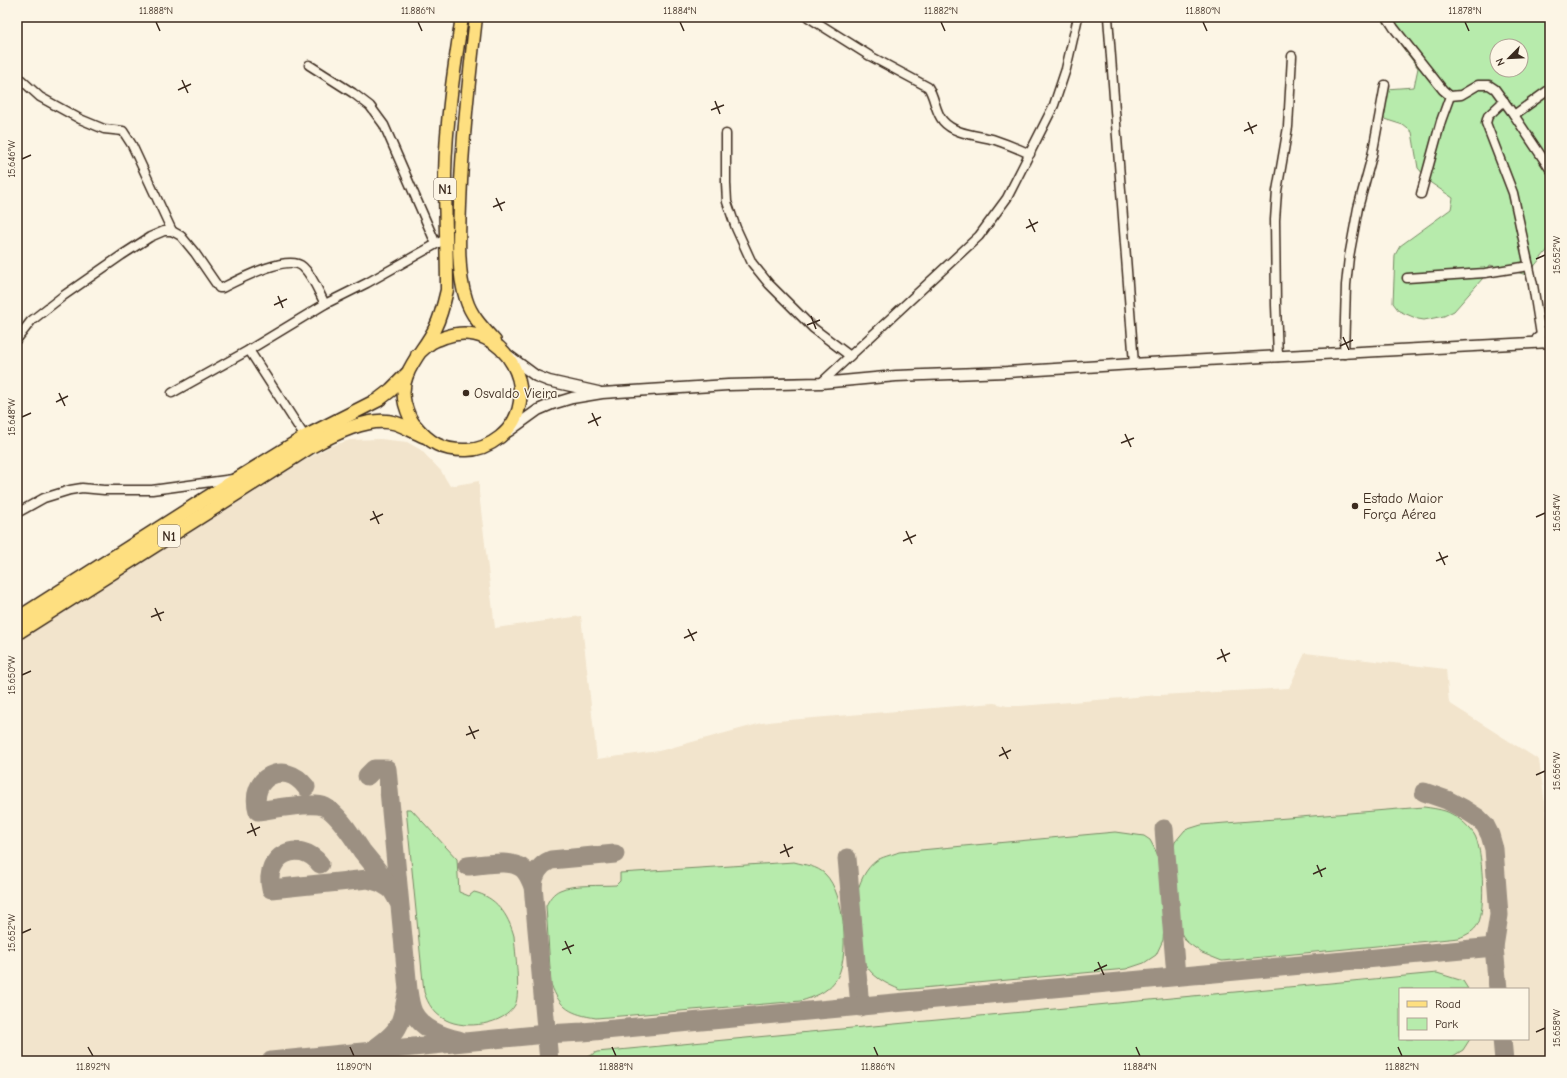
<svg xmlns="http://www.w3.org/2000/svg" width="1567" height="1078" viewBox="0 0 1567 1078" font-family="'Comic Neue',sans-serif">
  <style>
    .built { fill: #f2e4cc; fill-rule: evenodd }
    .green { fill: #b7ebac; stroke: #798a65; fill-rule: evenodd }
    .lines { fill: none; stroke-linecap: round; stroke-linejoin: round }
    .taxiway { stroke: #9c9082; stroke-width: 19 }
    .minor-casing { stroke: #3b2a1e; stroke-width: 11 }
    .tertiary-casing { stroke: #3b2a1e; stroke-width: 13 }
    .primary-casing { stroke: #3b2a1e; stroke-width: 15 }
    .trunk-casing { stroke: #3b2a1e; stroke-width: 16 }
    .minor { stroke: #fcf5e5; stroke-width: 8 }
    .tertiary { stroke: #fcf5e5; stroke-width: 10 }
    .primary { stroke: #fedf80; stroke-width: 12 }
    .trunk { stroke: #fedf80; stroke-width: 13 }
    .ticks { fill: none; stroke: #3b2a1e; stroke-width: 1.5 }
    .poi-dot { fill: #3b2a1e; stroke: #fcf5e5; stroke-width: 1.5 }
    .labels { text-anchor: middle; stroke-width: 3; stroke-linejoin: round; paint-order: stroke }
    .shield { fill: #fcf5e5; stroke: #75675a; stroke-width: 1 }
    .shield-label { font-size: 13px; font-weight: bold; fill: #3b2a1e }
    .poi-label { font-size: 14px; fill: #3b2a1e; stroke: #fcf5e5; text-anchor: start }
    .neatline { fill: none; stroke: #3b2a1e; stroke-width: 1.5 }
    .ticks-label { font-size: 10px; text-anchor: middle; fill: #3b2a1e }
  </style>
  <rect width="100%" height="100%" fill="#fcf5e5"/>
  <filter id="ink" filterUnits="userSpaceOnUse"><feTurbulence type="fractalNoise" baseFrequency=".025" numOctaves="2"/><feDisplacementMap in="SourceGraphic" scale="8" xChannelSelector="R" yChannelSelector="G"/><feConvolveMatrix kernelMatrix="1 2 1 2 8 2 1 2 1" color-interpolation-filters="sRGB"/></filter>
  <g filter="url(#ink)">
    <!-- built -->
    <path class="built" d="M380,439L407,442L421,450L441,471L450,486L479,481V493L495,628L581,616L597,759L659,751L762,723L777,721L994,703L1007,706H1020L1160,695L1289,688L1305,653L1446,669L1449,703L1539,760L1550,840V1061H17V641L272,478L331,446L350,440ZM1400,989H1528V1039H1400Z"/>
    <!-- green -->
    <g class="green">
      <path d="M1380,17H1550V247L1527,275L1490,265L1483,278L1454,311L1444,316L1424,320L1418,319L1399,311L1393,303L1395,255L1400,246L1451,209L1453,198L1431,183L1418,168L1412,132L1403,125L1381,118L1386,89L1414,87L1418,68ZM1497,46H1521V70H1497Z"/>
      <path d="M1424,807C1431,808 1439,809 1445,811C1455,814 1468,825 1474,834C1483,847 1486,910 1478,924C1474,932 1466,935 1459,938L1222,961L1202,953L1187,942L1178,929L1172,857L1175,842L1185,830L1201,825Z"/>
      <path d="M406,809H411L457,859L459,892L469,896L474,892C496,897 508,914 514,936C515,950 521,994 515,1005C504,1025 465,1030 446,1020C434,1014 428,1004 424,992Z"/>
      <path d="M1115,832L1144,836L1150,840L1160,859L1164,927L1163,940L1156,955L1144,963L1126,969L901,990C886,984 870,976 863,960C858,950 856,908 857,896C858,884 866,868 876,861C881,857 892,855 899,852Z"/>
      <path d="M794,862C805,865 817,866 825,874C845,893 851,960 835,981C826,993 814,997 801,1001L596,1018C571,1014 560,1009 551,984L546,906C549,899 553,893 560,890C572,884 602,886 616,885L620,881V873Z"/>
      <polygon points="1437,973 1463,981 1468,989 1400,989 1400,1039 1470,1039 1463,1050 1445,1061 584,1061 583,1059 597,1052"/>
    </g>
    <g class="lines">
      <!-- taxiway -->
      <g class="taxiway">
        <path d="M367,776L374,769H387L408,990C409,997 410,1005 413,1012C421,1028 442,1037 459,1040"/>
        <path d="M306,787C284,758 248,778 258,811C272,809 313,801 325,807C339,814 353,838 362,851C375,867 389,883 398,901"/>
        <polyline points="1424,792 1447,800 1464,809 1478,818 1485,825 1490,835 1494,849 1499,915 1494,947 1498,989"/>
        <polyline points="1164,829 1176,976"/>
        <polyline points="847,858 860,1007"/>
        <path d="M320,864C299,837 263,856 271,889L368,879L381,883L391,889"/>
        <path d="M467,866C483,865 511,858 523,869C528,873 530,880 533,886"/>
        <polyline points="1502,1039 1504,1061"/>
        <path d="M371,1051C399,1032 401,1027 407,994"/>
        <polyline points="271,1061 546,1034 583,1032 1494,947"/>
        <path d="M549,1061L533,886C534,874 539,865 551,860L615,854"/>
      </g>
      <!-- minor casing -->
      <g class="minor-casing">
        <g id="minor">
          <path d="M808,17L870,56L928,87C935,97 935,112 943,121C955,135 979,135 995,140C1007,144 1019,149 1030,154"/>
          <polyline points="1108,17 1134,364"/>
          <polyline points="1387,17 1394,28 1443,90 1450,96 1461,95 1478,85 1489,85 1495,89 1514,115 1550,169"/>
          <polyline points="309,65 353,93 370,106 384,125 436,244"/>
          <polyline points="17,76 40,97 80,119 104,129 123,131 132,145 172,231"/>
          <polyline points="1504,101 1488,116 1486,123 1513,193 1533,285 1541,335"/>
          <polyline points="1514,115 1550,89"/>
          <polyline points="726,134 726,183 727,202 736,228 752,263 769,284 813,328 850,356"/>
          <polyline points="1421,194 1441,121 1450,96"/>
          <polyline points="1407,278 1485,273 1529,266"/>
          <polyline points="1537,338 1550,329"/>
          <path d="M17,339L31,321L63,296L122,255L150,237L164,231H172L181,236L195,253L219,288H222C238,280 288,253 303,267C313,276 319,293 325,304"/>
          <polyline points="249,350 305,437"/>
          <polyline points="1344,354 1346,285 1349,257 1358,208 1372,156 1385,85"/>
          <polyline points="1278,357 1276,305 1275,220 1277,191 1288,127 1292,56"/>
          <polyline points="821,383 979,236 1007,198 1054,105 1066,69 1078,17"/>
          <polyline points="172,393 249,350 325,304 367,283 447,238"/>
          <polyline points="17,513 44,498 70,490 82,488 104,490 152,490 233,479"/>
        </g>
      </g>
      <!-- tertiary casing -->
      <g class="tertiary-casing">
        <g id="tertiary">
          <polyline points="509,356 536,376 549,381 598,392"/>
          <polyline points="509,431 538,410 552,404 572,398 602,393 728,385 821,383 896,376 1007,372 1149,363 1550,342"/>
        </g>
      </g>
      <!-- primary casing -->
      <g class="primary-casing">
        <g id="primary">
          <path d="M476,17C469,80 462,142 460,205C459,232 457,273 466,299C471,316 483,328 495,341"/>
          <path d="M417,355C422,351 426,346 431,343C435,340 441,339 445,337C504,316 548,398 500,437C491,444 480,450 467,450C443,451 429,443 414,424C409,418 407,411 405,404C397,373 423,353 435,328C441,316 444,303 447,290C447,252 445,213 445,175C446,121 454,69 462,17"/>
        </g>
      </g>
      <!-- trunk casing -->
      <g class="trunk-casing">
        <g id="trunk">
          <polyline points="17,619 205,499 305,437 378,400 391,390 407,374"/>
          <path d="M17,633L310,447C332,435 370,415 395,423C405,426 414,432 424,436"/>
        </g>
      </g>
      <!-- minor -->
      <use href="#minor" class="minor"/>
      <!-- tertiary -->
      <use href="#tertiary" class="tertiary"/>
      <!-- primary -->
      <use href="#primary" class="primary"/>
      <!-- trunk -->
      <use href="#trunk" class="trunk"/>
    </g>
  </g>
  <!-- ticks -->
  <path class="ticks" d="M156,22L160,31M418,22L422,31M680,22L684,31M941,22L945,31M1203,22L1207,31M1465,22L1469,31M182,80L188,93M178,90L191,84M715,101L720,114M711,110L724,105M1248,122L1253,134M1244,131L1257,125M22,159L31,155M496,198L502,211M493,207L505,202M1029,219L1035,232M1026,228L1038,222M1536,259L1545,255M278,296L283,308M274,305L287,299M811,316L816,329M807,325L820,320M1343,337L1349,350M1340,346L1353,340M59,393L65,406M56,402L68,396M592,413L598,426M22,417L31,413M588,423L601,417M1125,434L1131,447M1121,443L1134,438M373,511L379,524M1536,517L1545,513M370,520L383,514M906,531L912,544M903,541L916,535M1439,552L1445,565M1436,561L1448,556M155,608L161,621M151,617L164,612M688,629L694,641M684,638L697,632M1221,649L1226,662M1217,659L1230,653M22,675L31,671M469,726L475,739M466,735L479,730M1002,747L1008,759M999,756L1011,750M1536,775L1545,771M251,823L256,836M247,833L260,827M784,844L789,857M780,853L793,847M1317,865L1322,877M1313,874L1326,868M22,933L31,929M565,941L571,954M562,950L574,945M1098,962L1104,975M1094,971L1107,965M1536,1032L1545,1028M88,1047L93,1056M350,1047L354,1056M612,1047L616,1056M874,1047L878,1056M1136,1047L1140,1056M1398,1047L1402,1056"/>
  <!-- markers -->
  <g class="poi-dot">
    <circle cx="466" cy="393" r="4"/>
    <circle cx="1355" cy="506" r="4"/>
  </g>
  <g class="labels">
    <!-- shield labels -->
    <g class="shield">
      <rect x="434" y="178" width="22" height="22" rx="3"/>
      <rect x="158" y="525" width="22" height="22" rx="3"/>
    </g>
    <g class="shield-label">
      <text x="445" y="194">N1</text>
      <text x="169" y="541">N1</text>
    </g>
    <!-- poi labels -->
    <g class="poi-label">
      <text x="474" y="398">Osvaldo Vieira</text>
      <text x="1363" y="503">Estado Maior<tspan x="1363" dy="16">Força Aérea</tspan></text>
    </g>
  </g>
  <!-- margin -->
  <rect width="1567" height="1078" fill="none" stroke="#fcf5e5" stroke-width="44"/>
  <!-- legend -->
  <rect x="1399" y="988" width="130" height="52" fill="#fcf5e5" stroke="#afa495"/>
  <rect x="1407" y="1001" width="20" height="6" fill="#fedf80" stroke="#afa495"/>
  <text x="1435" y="1008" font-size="12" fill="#3b2a1e">Road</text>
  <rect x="1407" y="1018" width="20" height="12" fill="#b7ebac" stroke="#afa495"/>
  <text x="1435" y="1028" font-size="12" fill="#3b2a1e">Park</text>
  <!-- north arrow -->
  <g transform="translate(1509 58) rotate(246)"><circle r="19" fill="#fcf5e5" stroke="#afa495"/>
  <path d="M0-3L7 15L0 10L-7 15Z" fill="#3b2a1e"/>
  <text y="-6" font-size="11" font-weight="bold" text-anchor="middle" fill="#3b2a1e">N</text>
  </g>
  <rect x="22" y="22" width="1523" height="1034" class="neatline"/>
  <g class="ticks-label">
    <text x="156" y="14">11.888°N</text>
    <text x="418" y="14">11.886°N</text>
    <text x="680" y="14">11.884°N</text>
    <text x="941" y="14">11.882°N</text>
    <text x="1203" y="14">11.880°N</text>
    <text x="1465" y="14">11.878°N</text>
    <text transform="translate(11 159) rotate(-90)" y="4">15.646°W</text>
    <text transform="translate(1556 255) rotate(-90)" y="4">15.652°W</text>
    <text transform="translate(11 417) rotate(-90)" y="4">15.648°W</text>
    <text transform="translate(1556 513) rotate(-90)" y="4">15.654°W</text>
    <text transform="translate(11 675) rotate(-90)" y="4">15.650°W</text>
    <text transform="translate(1556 771) rotate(-90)" y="4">15.656°W</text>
    <text transform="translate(11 933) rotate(-90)" y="4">15.652°W</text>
    <text transform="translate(1556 1028) rotate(-90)" y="4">15.658°W</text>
    <text x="93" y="1070">11.892°N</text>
    <text x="354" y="1070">11.890°N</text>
    <text x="616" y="1070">11.888°N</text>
    <text x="878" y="1070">11.886°N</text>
    <text x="1140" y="1070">11.884°N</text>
    <text x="1402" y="1070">11.882°N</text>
  </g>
</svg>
